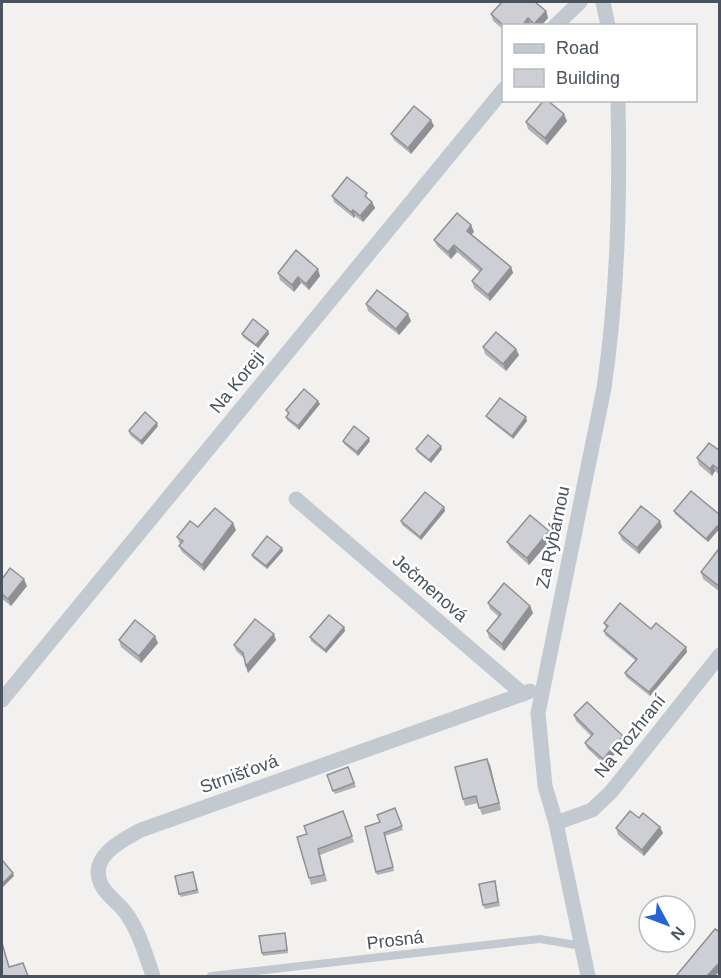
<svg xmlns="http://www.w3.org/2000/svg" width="721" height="978" viewBox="0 0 721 978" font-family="Helvetica,sans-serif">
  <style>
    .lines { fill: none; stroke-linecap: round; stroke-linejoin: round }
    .service { stroke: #c2c9d1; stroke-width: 8 }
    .minor { stroke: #c2c9d1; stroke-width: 15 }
    .wall { fill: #b1b2b6 }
    .shaded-wall { fill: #909194 }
    .building { fill: #cecfd4; stroke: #909194; stroke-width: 1.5 }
    .labels { text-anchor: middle; stroke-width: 5; stroke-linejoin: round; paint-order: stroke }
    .street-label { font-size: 18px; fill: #49525d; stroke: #fff }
  </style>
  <rect width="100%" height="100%" fill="#f3f1f0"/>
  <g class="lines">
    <!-- service -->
    <polyline class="service" points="211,976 540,939 582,946"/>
    <!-- minor -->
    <g class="minor">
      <polyline points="603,2 608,26"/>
      <polyline points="555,26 580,2"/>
      <polyline points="296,499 523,694 530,691"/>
      <polyline points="2,700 504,89"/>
      <polyline points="556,823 592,810 611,792 720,655"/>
      <path d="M153,976C146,956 140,934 128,916C121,904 106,896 101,884C88,856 123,840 141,830L523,694"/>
      <path d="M588,976L556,823L545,786L538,713L604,388C618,292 620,197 618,100"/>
    </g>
  </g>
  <!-- wall -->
  <g class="wall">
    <polygon points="546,11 548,18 541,26 504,26 504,30 493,21 491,14"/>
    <polygon points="567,121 547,145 528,129 526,122"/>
    <polygon points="434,126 411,154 394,140 391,134"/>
    <polygon points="332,196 369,199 372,202 375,208 363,222 355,216 354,218 334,202"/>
    <polygon points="471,225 474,232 471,234 511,267 513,273 490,301 474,288 472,281 480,272 457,252 451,259 437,246 434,240"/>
    <polygon points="278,273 320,276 309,290 301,283 294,292 280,280"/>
    <polygon points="366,304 411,321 399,335 368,311"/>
    <polygon points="268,331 269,334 258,348 243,337 242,334"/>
    <polygon points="483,347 519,355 506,371 485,354"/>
    <polygon points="320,404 299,430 287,420 286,417 288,414 286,410"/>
    <polygon points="486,416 527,421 513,439 488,419"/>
    <polygon points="158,426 142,445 130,435 129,431"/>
    <polygon points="343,441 370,441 358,456 344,444"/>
    <polygon points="416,449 442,449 431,463 417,452"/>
    <polygon points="720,451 720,475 715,471 712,476 699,465 697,458"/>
    <polygon points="444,507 445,511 421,540 402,525 401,521"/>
    <polygon points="674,511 720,515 720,528 708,542 675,514"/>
    <polygon points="198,527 236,530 204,571 182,552 179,546 180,544 177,537"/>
    <polygon points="662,527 639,554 622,540 619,533"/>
    <polygon points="552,538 529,565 510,548 507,542"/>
    <polygon points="283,551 267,569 253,558 252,555"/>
    <polygon points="720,552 720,592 703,579 701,572"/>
    <polygon points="2,579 27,586 11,606 2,599"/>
    <polygon points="488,603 530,606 533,613 504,651 489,638 487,631 499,617 490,609"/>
    <polygon points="604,623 651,629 686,647 687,652 650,696 626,677 625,673 636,661 605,635 604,631 606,628"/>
    <polygon points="344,627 345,631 326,653 311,641 310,637"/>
    <polygon points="119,640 158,643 141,663 121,647"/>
    <polygon points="276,640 248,673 244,658 236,651 234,645"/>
    <polygon points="574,715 625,742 605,765 587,748 585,743 591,736 576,721"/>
    <polygon points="490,765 501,810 482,815 478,803 465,806 463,799"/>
    <polygon points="348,767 356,787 335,794 327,775"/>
    <polygon points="395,808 403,830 385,836 394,871 377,875 376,872 380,822"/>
    <polygon points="343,811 354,842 320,855 327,881 311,885 309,878 307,834"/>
    <polygon points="639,818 663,833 644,856 618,835 616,828"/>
    <polygon points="193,872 199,893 181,897 179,894"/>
    <polygon points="496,884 500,906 485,909 483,905"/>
    <polygon points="286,936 288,953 263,956 262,953"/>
  </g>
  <!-- shaded-wall -->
  <g class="shaded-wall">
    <polygon points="546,11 548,18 541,26 535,26 534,24"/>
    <polygon points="528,18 530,25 522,26"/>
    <polygon points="564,114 567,121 547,145 545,138"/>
    <polygon points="431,120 434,126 411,154 408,148"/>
    <polygon points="372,202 375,208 363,222 360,216"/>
    <polygon points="353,210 355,216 354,218 351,212"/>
    <polygon points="471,225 474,232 469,237 467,231"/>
    <polygon points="454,245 457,252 451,259 448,252"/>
    <polygon points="511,267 513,273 490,301 488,295"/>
    <polygon points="318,269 320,276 309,290 306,284"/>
    <polygon points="298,277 301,283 294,292 292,285"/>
    <polygon points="408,314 411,321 399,335 396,329"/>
    <polygon points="268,331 269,334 258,348 256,345"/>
    <polygon points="516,349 519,355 506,371 503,364"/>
    <polygon points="318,401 320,404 299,430 298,426"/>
    <polygon points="526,417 527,421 513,439 512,436"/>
    <polygon points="157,423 158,426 142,445 141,441"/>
    <polygon points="369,438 370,441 358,456 357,452"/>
    <polygon points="441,446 442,449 431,463 429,460"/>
    <polygon points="713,465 715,471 712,476 710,469"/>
    <polygon points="444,507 445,511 421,540 420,537"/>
    <polygon points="660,521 662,527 639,554 637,548"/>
    <polygon points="233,523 236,530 204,571 202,565"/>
    <polygon points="720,523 720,528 708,542 706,539"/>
    <polygon points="549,531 552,538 529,565 527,558"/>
    <polygon points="282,548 283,551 267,569 266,566"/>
    <polygon points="24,579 27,586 11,606 8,599"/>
    <polygon points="530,606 533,613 504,651 502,644"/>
    <polygon points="344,627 345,631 326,653 325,650"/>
    <polygon points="274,634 276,640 248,673 246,666"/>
    <polygon points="155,636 158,643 141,663 139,656"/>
    <polygon points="686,647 687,652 650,696 649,692"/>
    <polygon points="623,736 625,742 605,765 603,759"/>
    <polygon points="487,759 490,765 501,810 499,803"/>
    <polygon points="660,827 663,833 644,856 642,850"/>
    <polygon points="13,873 14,876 2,888 2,884"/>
    <polygon points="720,962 720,971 715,976 707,976"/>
  </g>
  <!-- building -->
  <g class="building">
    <polygon points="502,2 535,2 546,11 534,24 528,18 522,26 504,26 491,14"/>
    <polygon points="544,100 547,100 564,114 545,138 526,122"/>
    <polygon points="414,106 431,120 408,148 391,134"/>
    <polygon points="347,177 367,193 365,196 372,202 360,216 353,210 351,212 332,196"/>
    <polygon points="457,213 471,225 467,231 511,267 488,295 472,281 482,269 454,245 448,252 434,240"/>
    <polygon points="296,250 318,269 306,284 298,277 292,285 278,273"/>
    <polygon points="377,290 408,314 396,329 366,304"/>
    <polygon points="253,319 268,331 256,345 242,334"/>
    <polygon points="496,332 516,349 503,364 483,347"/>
    <polygon points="304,389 318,401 298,426 286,417 289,413 286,410"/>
    <polygon points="500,398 526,417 512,436 486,416"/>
    <polygon points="145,412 157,423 141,441 129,431"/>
    <polygon points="354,426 369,438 357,452 343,441"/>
    <polygon points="428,435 441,446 429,460 416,449"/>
    <polygon points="709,443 720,451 720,470 713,465 710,469 697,458"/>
    <polygon points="691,491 720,515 720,523 706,539 674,511"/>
    <polygon points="425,492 444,507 420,537 401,521"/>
    <polygon points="641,506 660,521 637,548 619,533"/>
    <polygon points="215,508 233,523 202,565 179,546 183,541 177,537 190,521 198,527"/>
    <polygon points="530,515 549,531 527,558 507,542"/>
    <polygon points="267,536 282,548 266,566 252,555"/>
    <polygon points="718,550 720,552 720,587 701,572"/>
    <polygon points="10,568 24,579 8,599 2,594 2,579"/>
    <polygon points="504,583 530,606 502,644 487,631 501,614 488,603"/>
    <polygon points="620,603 651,629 656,623 686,647 649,692 625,673 637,659 604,631 608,626 604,623"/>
    <polygon points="329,615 344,627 325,650 310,637"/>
    <polygon points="255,619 274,634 246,666 243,653 234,645"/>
    <polygon points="135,620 155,636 139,656 119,640"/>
    <polygon points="587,702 623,736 603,759 585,743 593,734 574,715"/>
    <polygon points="487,759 499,803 479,808 476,796 463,799 455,767"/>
    <polygon points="348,767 354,783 333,791 327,775"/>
    <polygon points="395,808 402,826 384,833 393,867 376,872 365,827 380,822 377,815"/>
    <polygon points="343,811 352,836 318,849 324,875 309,878 297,837 307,834 304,826"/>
    <polygon points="630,811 639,818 643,813 660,827 642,850 616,828"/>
    <polygon points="2,860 13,873 2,884"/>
    <polygon points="193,872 197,890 179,894 175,876"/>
    <polygon points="495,881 498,902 483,905 479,884"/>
    <polygon points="715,929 720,932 720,962 707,976 676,976"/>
    <polygon points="285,933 287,950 262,953 259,936"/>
    <polygon points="2,943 9,967 23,963 28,976 2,976"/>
  </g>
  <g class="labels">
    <!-- street labels -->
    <g class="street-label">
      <text transform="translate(237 382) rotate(-51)" y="6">Na Koreji</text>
      <text transform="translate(553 537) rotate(-78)" y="6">Za Rybárnou</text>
      <text transform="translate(430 588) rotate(41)" y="6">Ječmenová</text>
      <text transform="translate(630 736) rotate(-51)" y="6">Na Rozhraní</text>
      <text transform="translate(239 774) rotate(-20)" y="6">Strnišťová</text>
      <text transform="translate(395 940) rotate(-7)" y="6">Prosná</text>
    </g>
  </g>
  <!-- border -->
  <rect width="721" height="978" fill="none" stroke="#49525d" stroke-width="6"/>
  <!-- legend -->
  <rect x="502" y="24" width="195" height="78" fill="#ffffff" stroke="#b6babe" stroke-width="1.5"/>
  <rect x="514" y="44" width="30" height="9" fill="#c2c9d1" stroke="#b6babe" stroke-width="1.5"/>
  <text x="556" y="54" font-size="18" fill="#49525d">Road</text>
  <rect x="514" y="69" width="30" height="18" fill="#cecfd4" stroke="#b6babe" stroke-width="1.5"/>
  <text x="556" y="84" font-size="18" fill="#49525d">Building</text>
  <!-- north arrow -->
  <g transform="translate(667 924) rotate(131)"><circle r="28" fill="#ffffff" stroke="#b6babe" stroke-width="1.5"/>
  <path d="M0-4.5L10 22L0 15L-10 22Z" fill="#2563d8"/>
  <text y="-9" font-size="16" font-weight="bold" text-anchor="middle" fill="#49525d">N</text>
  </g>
</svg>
